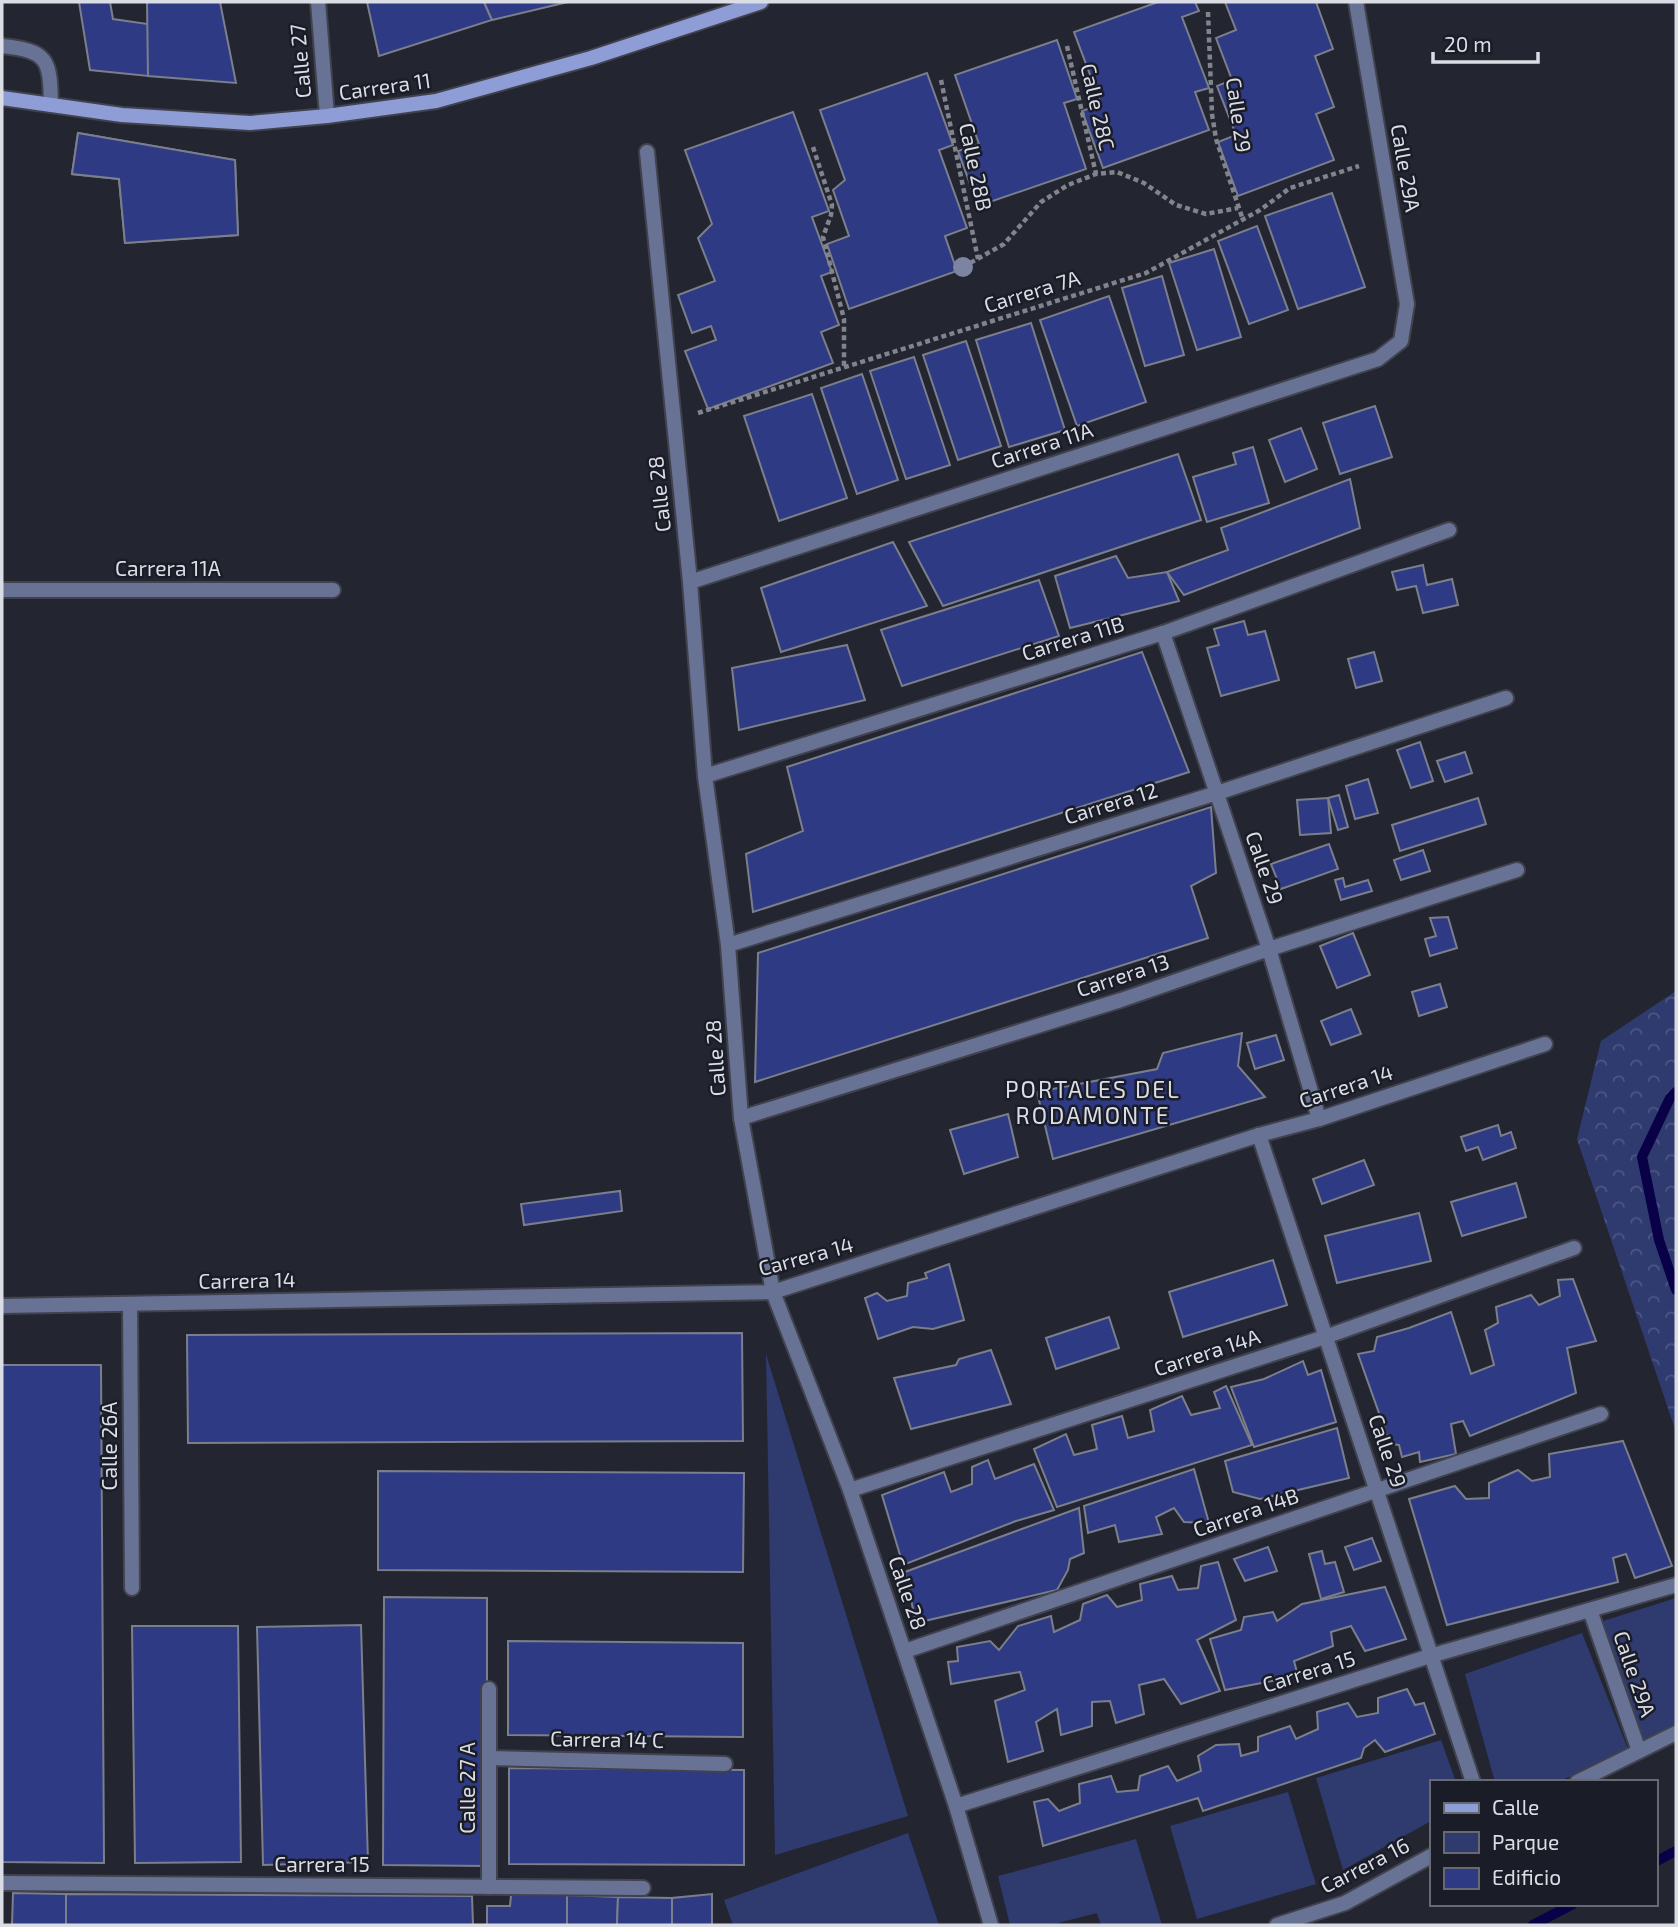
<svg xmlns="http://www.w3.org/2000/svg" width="1678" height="1927" viewBox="0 0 1678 1927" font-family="'Exo 2',sans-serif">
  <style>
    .green { fill: #2f3a6f }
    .forest { fill: url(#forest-crowns) }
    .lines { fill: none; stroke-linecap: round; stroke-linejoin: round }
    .stream { stroke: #090048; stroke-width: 10 }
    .building { fill: #2e3a84; stroke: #7b7f8b; stroke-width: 2 }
    .lane-casing { stroke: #40434e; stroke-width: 18 }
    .street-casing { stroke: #40434e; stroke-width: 18 }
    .secondary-casing { stroke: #40434e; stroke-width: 18 }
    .path { stroke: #82848d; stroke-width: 4.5; stroke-dasharray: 5 3.5; stroke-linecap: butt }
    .lane { stroke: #687295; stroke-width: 14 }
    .street { stroke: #687295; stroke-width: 14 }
    .secondary { stroke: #8e9dd5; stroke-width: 14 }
    .tree { fill: #7c84a1 }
    .labels { text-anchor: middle; stroke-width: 5; stroke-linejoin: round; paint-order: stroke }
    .street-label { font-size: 21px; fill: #dbdde4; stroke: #1a1d27 }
    .neighbourhood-label { font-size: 23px; letter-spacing: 2px; fill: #dbdde4; stroke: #1a1d27 }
  </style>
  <defs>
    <pattern id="forest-crowns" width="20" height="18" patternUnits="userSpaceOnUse" patternTransform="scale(1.75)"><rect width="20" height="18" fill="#2f3a6f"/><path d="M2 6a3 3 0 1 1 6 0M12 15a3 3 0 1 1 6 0" fill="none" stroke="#4d5683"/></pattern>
  </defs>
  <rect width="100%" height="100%" fill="#232631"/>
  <!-- green -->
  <g class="green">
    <polygon points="766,1354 908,1816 775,1855"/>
    <polygon points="1676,1598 1676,1728 1645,1743 1600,1622"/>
    <polygon points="1582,1633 1628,1749 1558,1782 1495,1782 1465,1674"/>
    <polygon points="1441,1740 1456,1782 1431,1782 1431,1821 1343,1870 1316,1778"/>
    <polygon points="1288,1792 1316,1884 1197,1919 1170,1826"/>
    <polygon points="908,1833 939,1925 733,1925 724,1900"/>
    <polygon points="1136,1839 1162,1925 1101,1925 1097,1913 1050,1925 1010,1925 998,1876"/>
  </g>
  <!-- forest -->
  <polygon class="forest" points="1676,991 1676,1432 1577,1139 1601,1041"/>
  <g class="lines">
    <!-- stream -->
    <g class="stream">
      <polyline points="1676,1092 1670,1098 1642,1157 1659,1240 1676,1290"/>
      <polyline points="1655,1862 1676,1851"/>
      <polyline points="1533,1925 1573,1904"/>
    </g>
  </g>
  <!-- building -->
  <g class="building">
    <polygon points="79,2 110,2 113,19 148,24 148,76 90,70"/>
    <polygon points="147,2 220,2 236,83 148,76"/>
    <polygon points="367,2 484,2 492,20 379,56"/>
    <polygon points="484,2 568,2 492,20"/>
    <polygon points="1158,2 1195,2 1199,11 1182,17 1209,88 1195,92 1209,130 1103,168 1082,111 1101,104 1074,32"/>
    <polygon points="1225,2 1316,2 1333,49 1315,56 1334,107 1316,114 1334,160 1238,196 1218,142 1236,135 1217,86 1232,80 1216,38 1236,30"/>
    <polygon points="1057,40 1077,99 1064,103 1086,169 978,206 958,151 979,144 955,75"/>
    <polygon points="927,73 953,145 939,150 967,228 945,236 957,271 849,309 827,244 849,236 833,190 845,180 820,110"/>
    <polygon points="793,112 829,211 812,217 832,272 821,276 839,325 821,332 833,363 708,409 685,351 716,340 711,326 692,333 678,295 715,281 698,238 712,224 685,150"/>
    <polygon points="78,133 235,160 238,235 125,243 119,179 72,174"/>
    <polygon points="78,133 235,160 238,235 125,243 119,179 72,174"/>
    <polygon points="1332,193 1365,287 1298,309 1265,216"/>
    <polygon points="1257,226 1288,310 1249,324 1218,241"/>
    <polygon points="1214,249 1241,337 1197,350 1169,263"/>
    <polygon points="1162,276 1184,355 1145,366 1122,288"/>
    <polygon points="1109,296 1146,402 1077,426 1040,320"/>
    <polygon points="1031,323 1065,430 1009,447 976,340"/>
    <polygon points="966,341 1001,446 958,460 923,355"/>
    <polygon points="914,357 950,465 906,479 870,371"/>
    <polygon points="862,374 898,480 857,494 821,388"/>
    <polygon points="812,394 847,498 779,521 744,416"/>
    <polygon points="1375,406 1392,457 1340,474 1323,423"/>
    <polygon points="1301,428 1317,469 1285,482 1269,440"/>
    <polygon points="1253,447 1269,503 1207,522 1193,477 1236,464 1233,453"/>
    <polygon points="1178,454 1201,520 943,606 909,542"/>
    <polygon points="1350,479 1360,528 1184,595 1167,572 1228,550 1221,528"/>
    <polygon points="893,542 927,606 781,652 761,588"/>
    <polygon points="1116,556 1128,578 1167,572 1179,601 1070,628 1055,576"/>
    <polygon points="1423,565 1427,585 1452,579 1458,605 1423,613 1416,586 1397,590 1392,572"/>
    <polygon points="1039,580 1059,636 902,686 881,630"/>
    <polygon points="1244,621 1248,635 1265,631 1279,680 1221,696 1207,648 1219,645 1214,629"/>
    <polygon points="847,645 865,700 739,730 732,668"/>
    <polygon points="1142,652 1189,772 753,912 746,854 803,831 787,767"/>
    <polygon points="1374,652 1382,681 1356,688 1348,659"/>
    <polygon points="1420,742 1433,781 1411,788 1397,750"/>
    <polygon points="1465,752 1472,773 1445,782 1437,761"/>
    <polygon points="1368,779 1378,813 1355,819 1346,786"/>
    <polygon points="1339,795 1348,827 1338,830 1328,798"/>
    <polygon points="1328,798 1331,833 1300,835 1297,800"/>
    <polygon points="1478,798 1486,824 1400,851 1392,825"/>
    <polygon points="1211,807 1216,873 1191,886 1208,938 755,1082 758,953"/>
    <polygon points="1329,844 1338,869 1281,889 1271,864"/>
    <polygon points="1423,850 1430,871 1401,880 1394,860"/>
    <polygon points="1343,878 1345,887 1368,880 1372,891 1341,900 1335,880"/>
    <polygon points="1448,917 1457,948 1430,956 1425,939 1436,936 1430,918"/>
    <polygon points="1353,933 1370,975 1337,988 1320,946"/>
    <polygon points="1440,984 1447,1007 1419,1016 1412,992"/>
    <polygon points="1351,1009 1361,1034 1331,1045 1321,1021"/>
    <polygon points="1242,1033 1238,1066 1265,1097 1053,1159 1037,1092 1157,1069 1163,1053"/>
    <polygon points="1276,1035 1284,1060 1255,1069 1247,1043"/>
    <polygon points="1008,1114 1018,1157 964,1174 950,1130"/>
    <polygon points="1498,1125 1501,1136 1511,1132 1516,1148 1483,1160 1478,1147 1466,1151 1461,1137"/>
    <polygon points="1364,1160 1374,1185 1322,1204 1313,1179"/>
    <polygon points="1516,1183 1526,1217 1462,1236 1451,1202"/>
    <polygon points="620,1191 622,1211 524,1225 521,1204"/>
    <polygon points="1419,1213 1431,1261 1337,1283 1325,1236"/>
    <polygon points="1273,1260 1287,1305 1183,1337 1169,1292"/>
    <polygon points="949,1264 964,1320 933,1329 913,1327 878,1339 865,1298 877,1293 887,1301 907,1296 908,1283 927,1278 925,1273"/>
    <polygon points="1573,1279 1596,1341 1567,1348 1576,1393 1470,1436 1463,1421 1451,1424 1456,1454 1420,1462 1419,1452 1402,1457 1399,1445 1390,1444 1358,1354 1374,1351 1377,1337 1409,1328 1451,1312 1471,1374 1494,1365 1485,1330 1498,1323 1496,1307 1531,1295 1539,1305 1560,1296 1558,1280"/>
    <polygon points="1109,1317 1119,1348 1056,1369 1046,1338"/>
    <polygon points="742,1333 743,1441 188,1443 187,1335"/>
    <polygon points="991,1350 1011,1404 911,1429 894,1378 956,1365 959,1359"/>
    <polygon points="1303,1361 1308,1375 1321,1370 1336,1422 1254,1447 1231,1387 1264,1379"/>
    <polygon points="2,1365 101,1365 104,1863 2,1862"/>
    <polygon points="1226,1386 1252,1445 1057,1507 1034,1449 1066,1434 1074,1455 1097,1449 1092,1425 1122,1416 1128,1438 1154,1431 1150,1410 1182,1396 1191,1415 1220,1408 1214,1392"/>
    <polygon points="1337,1428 1349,1478 1260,1499 1233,1492 1225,1461"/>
    <polygon points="1623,1441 1672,1566 1635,1578 1626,1554 1613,1558 1618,1582 1447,1625 1409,1499 1455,1486 1466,1499 1489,1498 1489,1483 1518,1470 1532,1481 1550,1477 1549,1454"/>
    <polygon points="988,1460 995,1479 1034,1464 1054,1510 1016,1521 903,1565 882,1495 944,1472 951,1492 972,1484 972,1467"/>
    <polygon points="1194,1469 1209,1523 1184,1522 1174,1508 1156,1517 1162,1534 1119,1542 1115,1525 1088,1533 1084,1506"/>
    <polygon points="378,1471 744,1473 743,1572 378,1570"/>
    <polygon points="1079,1508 1084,1553 1070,1559 1068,1570 1057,1590 916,1623 905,1572"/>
    <polygon points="1372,1538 1381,1561 1354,1570 1345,1547"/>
    <polygon points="1268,1547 1277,1571 1245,1581 1234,1559"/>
    <polygon points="1322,1551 1325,1564 1335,1562 1344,1592 1321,1599 1309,1554"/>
    <polygon points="1218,1562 1236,1620 1197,1640 1220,1691 1181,1704 1164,1679 1139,1685 1144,1714 1116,1723 1110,1701 1092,1702 1092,1726 1061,1735 1057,1709 1036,1722 1043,1751 1008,1762 995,1701 1025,1690 1020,1672 951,1684 948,1662 958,1661 957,1647 990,1641 999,1650 1018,1626 1051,1616 1054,1632 1080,1620 1083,1604 1107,1595 1117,1607 1142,1600 1140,1584 1172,1576 1178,1590 1198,1588 1201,1566"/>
    <polygon points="1385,1587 1406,1639 1365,1651 1351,1626 1331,1632 1333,1646 1294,1661 1298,1676 1225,1690 1210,1639 1241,1630 1244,1617 1273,1612 1277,1621 1302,1604"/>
    <polygon points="384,1597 487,1598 487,1866 383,1865"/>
    <polygon points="361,1625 368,1862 263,1865 257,1627"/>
    <polygon points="132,1626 238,1626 241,1862 135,1863"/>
    <polygon points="508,1641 743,1643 743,1737 508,1735"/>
    <polygon points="1407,1689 1415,1705 1424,1703 1435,1734 1385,1752 1375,1740 1364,1748 1361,1758 1203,1811 1198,1798 1043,1846 1034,1802 1048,1799 1059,1811 1080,1803 1079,1784 1111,1776 1117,1792 1138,1790 1140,1776 1168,1766 1177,1781 1201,1771 1198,1756 1216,1745 1239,1744 1241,1756 1258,1751 1258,1737 1290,1726 1296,1739 1318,1729 1317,1712 1348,1703 1357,1717 1378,1713 1378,1698"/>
    <polygon points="509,1768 744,1770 744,1865 509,1864"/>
    <polygon points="13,1893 66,1894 66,1925 12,1925"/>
    <polygon points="66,1894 472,1896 473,1925 66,1925"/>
    <polygon points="712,1894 712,1925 672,1925 672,1898"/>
    <polygon points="511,1895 567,1895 567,1925 487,1925 487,1906 510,1906"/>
    <polygon points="567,1895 618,1897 617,1925 567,1925"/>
    <polygon points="618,1897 672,1898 672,1925 617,1925"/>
  </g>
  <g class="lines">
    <!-- lane casing -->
    <g class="lane-casing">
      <path id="lane" d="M2,46C49,51 50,60 51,105"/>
    </g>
    <!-- street casing -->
    <g class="street-casing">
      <g id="street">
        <polyline points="318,2 327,116"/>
        <polyline points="647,152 690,582 705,776 728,945 741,1118 773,1292 850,1490 956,1806 991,1925"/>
        <polyline points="690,582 1378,359 1401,341 1407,304 1356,2"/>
        <polyline points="2,590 333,590"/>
        <polyline points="1163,633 1269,949 1319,1119"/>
        <polyline points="705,776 1163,633 1449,530"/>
        <polyline points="728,945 1217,793 1506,698"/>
        <polyline points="741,1118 1121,1000 1269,949 1517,870"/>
        <polyline points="1259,1135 1473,1782"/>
        <polyline points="130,1304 132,1588"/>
        <polyline points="2,1306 773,1292 1259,1135 1319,1119 1545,1044"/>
        <polyline points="850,1490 1325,1337 1574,1248"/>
        <polyline points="1590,1610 1639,1751"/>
        <polyline points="905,1651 1601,1414"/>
        <polyline points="489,1758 725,1764"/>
        <polyline points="1577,1782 1676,1733"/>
        <polyline points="956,1806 1430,1656 1676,1585"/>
        <polyline points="2,1883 643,1888"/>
        <polyline points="489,1887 489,1689"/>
        <polyline points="1277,1925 1345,1903 1431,1856"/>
      </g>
    </g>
    <!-- secondary casing -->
    <g class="secondary-casing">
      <polyline id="secondary" points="2,98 122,115 250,123 327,116 436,101 591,58 761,2"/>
    </g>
    <!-- path -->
    <g class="path">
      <polyline points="1208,12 1212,114 1216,139 1243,220"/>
      <polyline points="1067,46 1096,174"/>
      <polyline points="941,80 978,259"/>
      <polyline points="813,147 832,205 831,215 823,237 844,319 844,368"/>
      <polyline points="963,267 1004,244 1041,202 1068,185 1096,174 1117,172 1144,183 1176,205 1206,214 1238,208"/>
      <polyline points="698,413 1146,273 1260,210 1290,188 1359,166"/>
    </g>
    <!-- lane -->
    <use href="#lane" class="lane"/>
    <!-- street -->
    <use href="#street" class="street"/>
    <!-- secondary -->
    <use href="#secondary" class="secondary"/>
  </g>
  <!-- trees -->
  <circle class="tree" cx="963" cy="267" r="10"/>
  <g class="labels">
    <!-- street labels -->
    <g class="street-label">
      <text transform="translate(301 61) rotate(-95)" y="7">Calle 27</text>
      <text transform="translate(385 87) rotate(-8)" y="7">Carrera 11</text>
      <text transform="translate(1097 107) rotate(77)" y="7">Calle 28C</text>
      <text transform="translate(1238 115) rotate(82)" y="7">Calle 29</text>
      <text transform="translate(975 167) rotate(78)" y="7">Calle 28B</text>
      <text transform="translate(1405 168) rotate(80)" y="7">Calle 29A</text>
      <text transform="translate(1032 292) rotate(-17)" y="7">Carrera 7A</text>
      <text transform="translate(1042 446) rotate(-18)" y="7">Carrera 11A</text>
      <text transform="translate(660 494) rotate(-96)" y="7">Calle 28</text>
      <text x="168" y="576">Carrera 11A</text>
      <text transform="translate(1073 639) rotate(-17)" y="7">Carrera 11B</text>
      <text transform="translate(1111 804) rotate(-17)" y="7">Carrera 12</text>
      <text transform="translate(1264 868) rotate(71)" y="7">Calle 29</text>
      <text transform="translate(1123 976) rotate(-18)" y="7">Carrera 13</text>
      <text transform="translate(716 1058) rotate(-94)" y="7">Calle 28</text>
      <text transform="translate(1346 1087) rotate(-18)" y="7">Carrera 14</text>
      <text transform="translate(806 1257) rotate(-15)" y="7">Carrera 14</text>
      <text transform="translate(247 1281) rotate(-1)" y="7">Carrera 14</text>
      <text transform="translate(1207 1353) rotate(-18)" y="7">Carrera 14A</text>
      <text transform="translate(110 1446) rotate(-90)" y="7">Calle 26A</text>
      <text transform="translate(1387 1451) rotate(71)" y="7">Calle 29</text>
      <text transform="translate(1246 1513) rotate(-19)" y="7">Carrera 14B</text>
      <text transform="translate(907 1593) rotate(71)" y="7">Calle 28</text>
      <text transform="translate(1309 1672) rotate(-17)" y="7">Carrera 15</text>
      <text transform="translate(1634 1674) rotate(71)" y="7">Calle 29A</text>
      <text transform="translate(607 1740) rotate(1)" y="7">Carrera 14 C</text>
      <text transform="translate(468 1788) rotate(-90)" y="7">Calle 27 A</text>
      <text x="322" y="1872">Carrera 15</text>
      <text transform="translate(1365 1866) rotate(-27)" y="7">Carrera 16</text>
    </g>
    <!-- neighbourhood labels -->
    <g class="neighbourhood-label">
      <text x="1093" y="1098">PORTALES DEL<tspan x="1093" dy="26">RODAMONTE</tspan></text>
    </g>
  </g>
  <!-- border -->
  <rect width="1678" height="1927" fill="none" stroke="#dbdde4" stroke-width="7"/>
  <!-- legend -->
  <rect x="1430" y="1780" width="228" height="126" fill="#1a1d27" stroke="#676a73" stroke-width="2"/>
  <rect x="1444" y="1803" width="35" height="10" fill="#8e9dd5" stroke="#676a73" stroke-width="2"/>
  <text x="1492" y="1815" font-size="21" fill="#dbdde4">Calle</text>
  <rect x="1444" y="1832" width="35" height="21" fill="#2f3a6f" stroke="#676a73" stroke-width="2"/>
  <text x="1492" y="1850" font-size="21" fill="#dbdde4">Parque</text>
  <rect x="1444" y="1868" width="35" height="21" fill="#2e3a84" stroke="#676a73" stroke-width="2"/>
  <text x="1492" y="1885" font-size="21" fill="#dbdde4">Edificio</text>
  <!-- scale -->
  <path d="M1433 52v10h105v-10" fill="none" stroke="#dbdde4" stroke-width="3.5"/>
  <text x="1444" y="52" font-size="21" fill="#dbdde4" stroke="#1a1d27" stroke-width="5" paint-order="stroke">20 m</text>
</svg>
